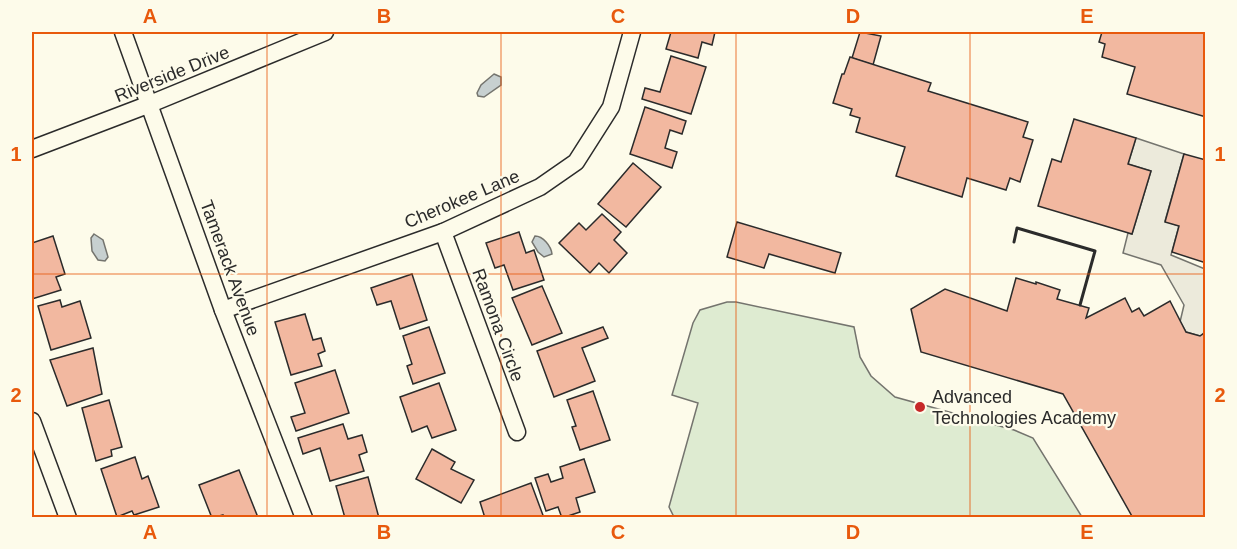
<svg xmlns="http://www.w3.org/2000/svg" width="1237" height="549" viewBox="0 0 1237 549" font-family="Arial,sans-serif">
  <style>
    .green { fill: #deebd1; stroke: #74746e; stroke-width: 1.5 }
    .parking { fill: #eceadb; stroke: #74746e; stroke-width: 1.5 }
    .water { fill: #c7d0d0; stroke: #74746e; stroke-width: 1.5 }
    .building { fill: #f2b8a0; stroke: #2b2b2b; stroke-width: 1.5 }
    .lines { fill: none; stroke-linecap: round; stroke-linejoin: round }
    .minor-casing { stroke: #2b2b2b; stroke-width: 19 }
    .minor { stroke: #fdfbea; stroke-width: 16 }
    .wall { stroke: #2b2b2b; stroke-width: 3 }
    .grid { fill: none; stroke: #e8590c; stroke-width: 1.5; stroke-opacity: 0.55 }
    .poi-dot { fill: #c62828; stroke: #fdfbea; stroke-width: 2 }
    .labels { text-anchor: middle; stroke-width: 4.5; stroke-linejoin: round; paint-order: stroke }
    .street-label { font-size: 18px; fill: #2b2b2b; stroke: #fdfbea }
    .poi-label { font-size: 18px; fill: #2b2b2b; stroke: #fdfbea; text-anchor: start }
    .neatline { fill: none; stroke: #e8590c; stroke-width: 2 }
    .grid-label { font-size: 20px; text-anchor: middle; font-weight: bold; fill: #e8590c }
  </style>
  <rect width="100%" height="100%" fill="#fdfbea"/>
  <!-- green -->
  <polygon class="green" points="727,302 736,302 854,327 860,357 871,376 895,397 1014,430 1033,438 1082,517 674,517 669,507 698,403 672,395 693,323 700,310"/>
  <!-- parking -->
  <polygon class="parking" points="1136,138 1184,154 1165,221 1179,226 1171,255 1205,269 1205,332 1200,336 1186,332 1180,322 1184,305 1161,265 1123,253 1128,233 1132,234 1151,171 1128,164"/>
  <!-- water -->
  <g class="water">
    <polygon points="494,74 501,77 501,85 484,97 478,96 477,93 481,85"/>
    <polygon points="94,234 103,240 108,257 105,261 98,260 92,251 91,238"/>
    <path d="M535,236C543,236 551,246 552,254L544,257L538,252L532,242Z"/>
  </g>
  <!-- building -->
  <g class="building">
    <polygon points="671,32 715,32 712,45 702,42 698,58 666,49"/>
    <polygon points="860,32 881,36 873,65 852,58"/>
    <polygon points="1102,32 1206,32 1206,117 1127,94 1135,67 1102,57 1105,44 1099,42"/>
    <polygon points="671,56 706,67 691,114 642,99 645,88 660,92"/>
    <polygon points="850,57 931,83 928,91 1028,122 1023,137 1033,140 1020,182 1010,178 1006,190 967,178 962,197 896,176 905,147 856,132 860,118 850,115 852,109 833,103 842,74 844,74"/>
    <polygon points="645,107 686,121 682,134 670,130 665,148 677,152 672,168 630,154"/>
    <polygon points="1074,119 1136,138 1128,164 1151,171 1132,234 1038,206 1052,159 1061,162"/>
    <polygon points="1184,154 1206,160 1206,263 1172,252 1179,226 1165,222"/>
    <polygon points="633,163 661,187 626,227 598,204"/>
    <polygon points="602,214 621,232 614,240 627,253 609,273 599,263 590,273 559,243 579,223 586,230"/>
    <polygon points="737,222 841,253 835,273 769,254 764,268 727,257"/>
    <polygon points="519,232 526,253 534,250 544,280 513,290 504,265 495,268 486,243"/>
    <polygon points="53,236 65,274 56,277 61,290 32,299 32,243"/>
    <polygon points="412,274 427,320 400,329 391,301 377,305 371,288"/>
    <polygon points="1016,278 1036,284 1036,282 1060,290 1057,299 1089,308 1086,318 1125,298 1132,312 1139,308 1144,316 1170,301 1186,332 1200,336 1206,332 1206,518 1133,518 1063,394 921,352 911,309 945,289 1007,311"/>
    <polygon points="542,286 562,333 532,345 512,298"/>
    <polygon points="60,300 62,307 80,301 91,338 51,350 38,306"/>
    <polygon points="305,314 313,340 321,338 325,351 318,354 322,366 291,375 275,322"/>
    <polygon points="429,327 445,373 413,384 407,366 412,364 403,336"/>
    <polygon points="603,327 608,338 582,348 595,381 554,397 537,351"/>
    <polygon points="93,348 102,394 67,406 50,360"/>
    <polygon points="335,370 349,413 296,431 291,417 305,413 295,383"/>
    <polygon points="439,383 456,430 432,438 427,426 412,432 400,397"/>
    <polygon points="593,391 610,440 580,450 572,427 576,426 567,400"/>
    <polygon points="109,400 122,447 111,450 112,456 96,461 82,408"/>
    <polygon points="343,424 348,439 362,435 367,452 359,455 364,471 330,481 320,448 303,454 298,438"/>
    <polygon points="432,449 455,462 451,469 474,480 461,503 416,479"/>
    <polygon points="135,457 142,479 148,476 159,507 134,515 132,511 117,517 101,469"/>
    <polygon points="584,459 595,492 576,498 580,512 562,518 558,507 546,511 535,478 548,474 551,482 563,478 560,467"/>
    <polygon points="239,470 257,515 252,518 224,518 223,515 212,518 199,485"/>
    <polygon points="368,477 379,518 345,518 336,486"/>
    <polygon points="531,483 544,518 485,518 480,502"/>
  </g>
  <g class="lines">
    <!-- minor casing -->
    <g class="minor-casing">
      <g id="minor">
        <polyline points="123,32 223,310 304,518"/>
        <polyline points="32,149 150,104 325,32"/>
        <polyline points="443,232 517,432"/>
        <polyline points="223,310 443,232 540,187 576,162 611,107 632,32"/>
        <polyline points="32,421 68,518"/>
      </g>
    </g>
    <!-- minor -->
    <use href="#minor" class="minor"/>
    <!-- wall -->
    <polyline class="wall" points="1014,242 1017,228 1095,251 1080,305"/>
  </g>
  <!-- grid -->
  <path class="grid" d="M267,32V518M501,32V518M736,32V518M970,32V518M32,274H1206"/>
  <!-- markers -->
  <circle class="poi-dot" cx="920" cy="407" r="6"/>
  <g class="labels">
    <!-- street labels -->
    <g class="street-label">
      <text transform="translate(172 74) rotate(-22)" y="6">Riverside Drive</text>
      <text transform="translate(462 199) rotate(-23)" y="6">Cherokee Lane</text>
      <text transform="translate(230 268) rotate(70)" y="6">Tamerack Avenue</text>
      <text transform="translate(498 325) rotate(70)" y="6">Ramona Circle</text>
    </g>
    <!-- poi labels -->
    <g class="poi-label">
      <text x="932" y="403">Advanced<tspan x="932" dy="21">Technologies Academy</tspan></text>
    </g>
  </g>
  <!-- border -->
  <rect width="1237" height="549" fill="none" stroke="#fdfbea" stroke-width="66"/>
  <rect x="33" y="33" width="1171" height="483" class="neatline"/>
  <g class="grid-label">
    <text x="150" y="23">A</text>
    <text x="384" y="23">B</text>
    <text x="618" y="23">C</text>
    <text x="853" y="23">D</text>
    <text x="1087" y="23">E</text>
    <text x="16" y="161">1</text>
    <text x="1220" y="161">1</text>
    <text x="16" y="402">2</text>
    <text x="1220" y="402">2</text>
    <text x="150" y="539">A</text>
    <text x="384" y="539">B</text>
    <text x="618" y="539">C</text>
    <text x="853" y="539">D</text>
    <text x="1087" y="539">E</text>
  </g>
</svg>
